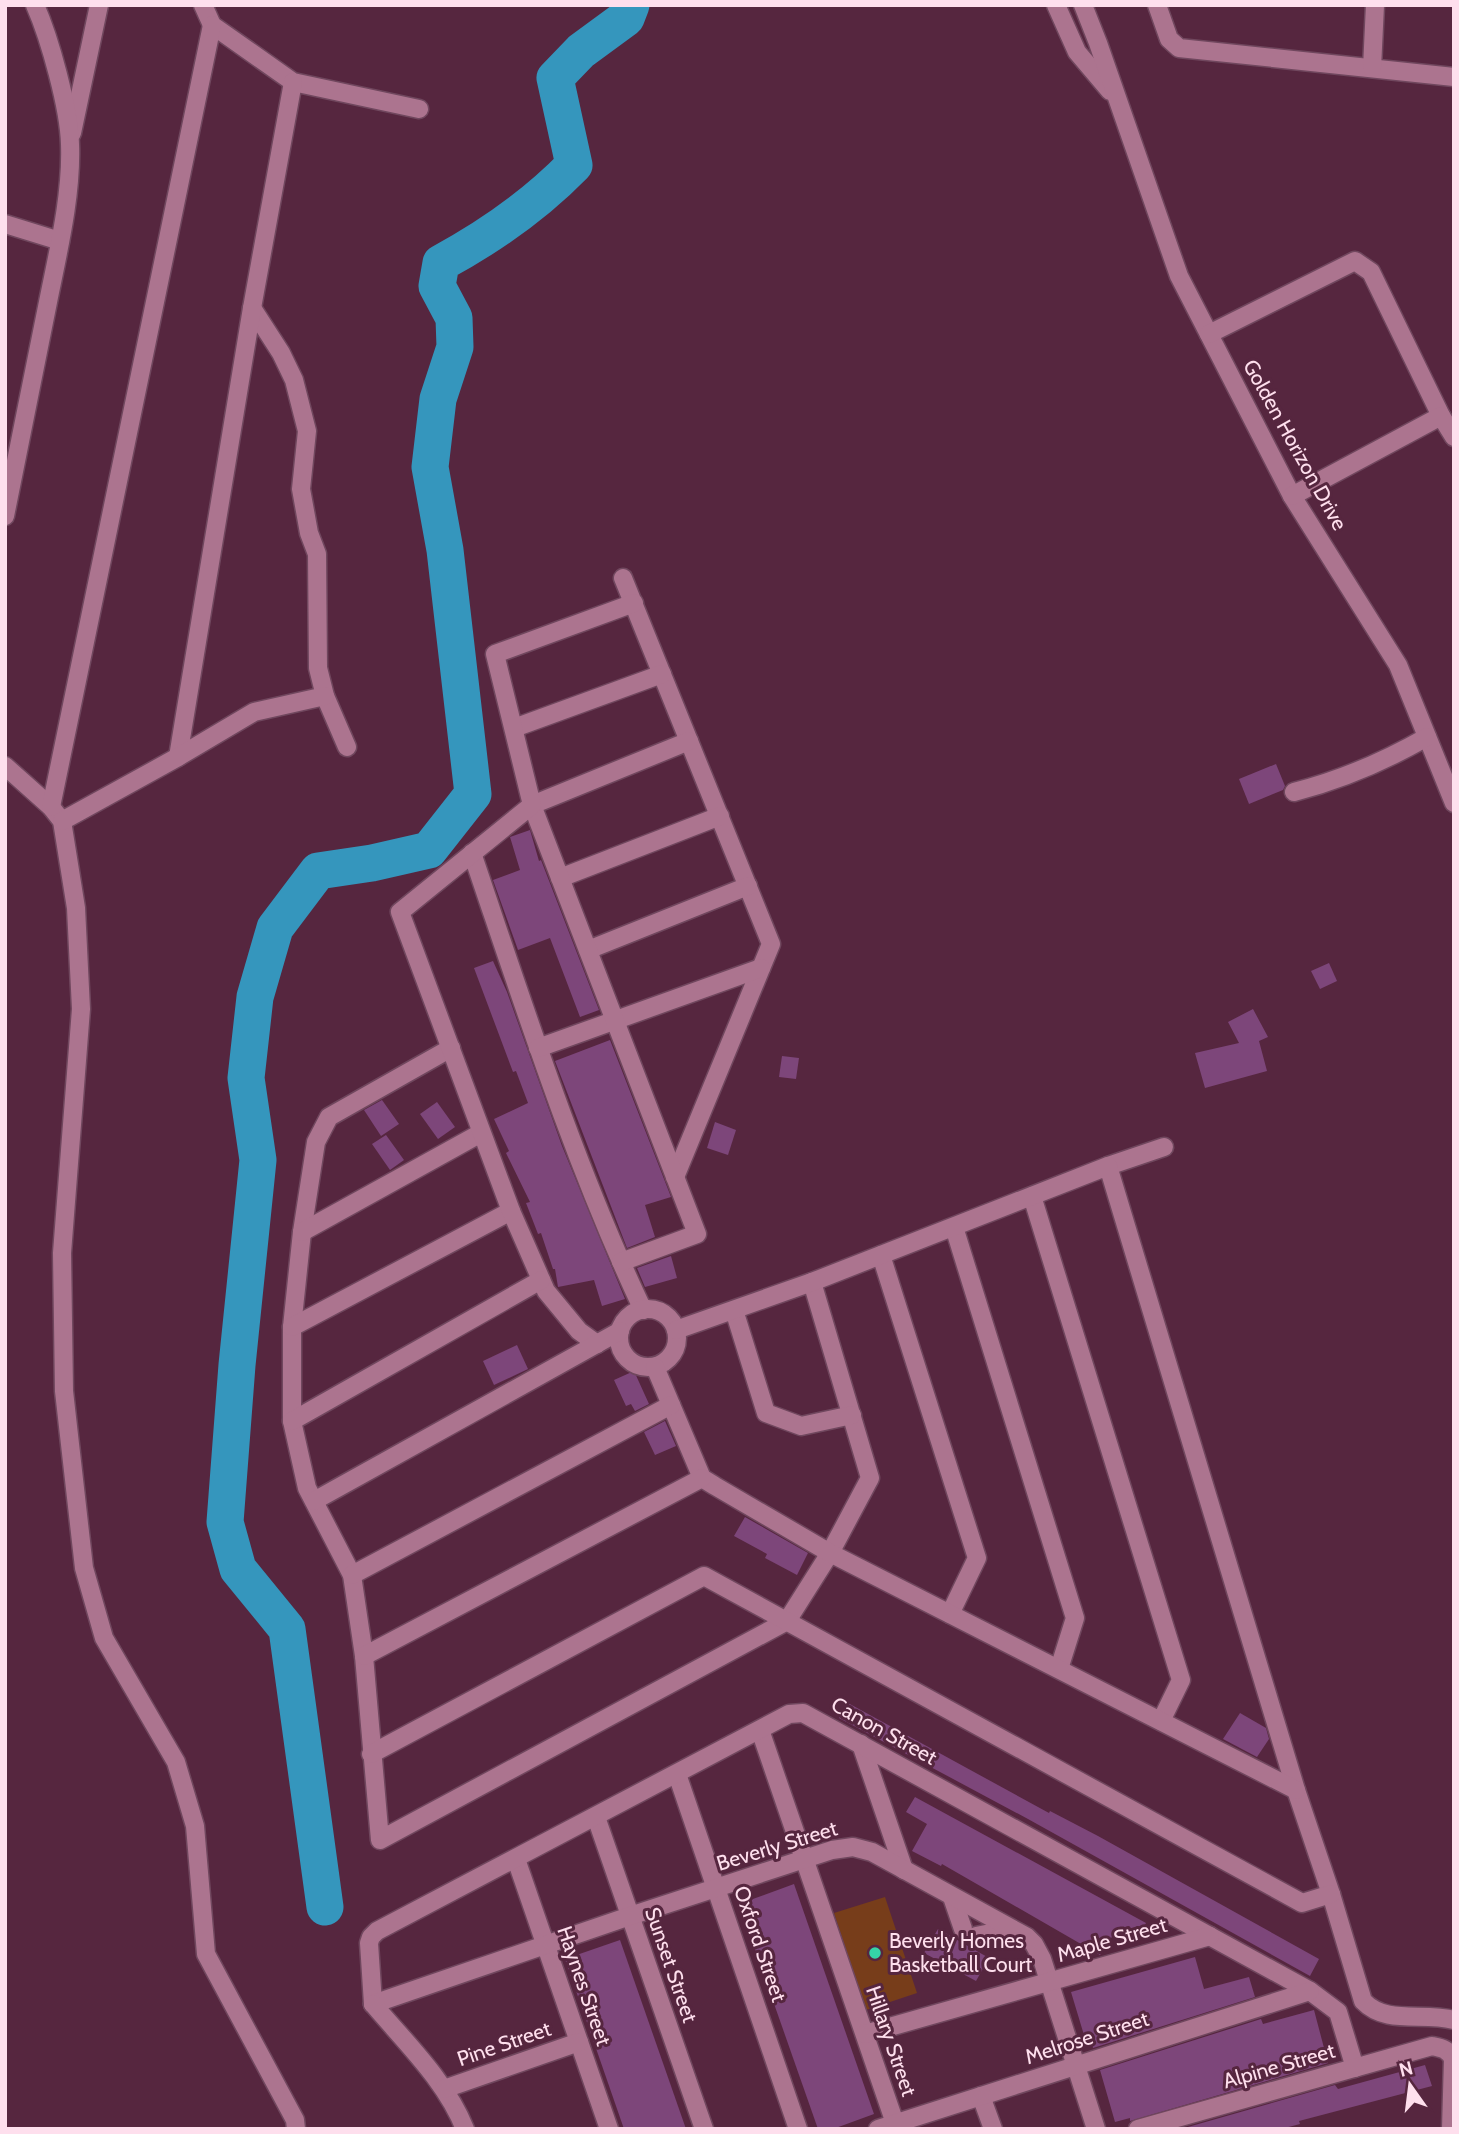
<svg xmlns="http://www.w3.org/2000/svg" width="1459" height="2134" viewBox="0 0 1459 2134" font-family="Cabin,sans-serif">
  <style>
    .green { fill: #773d1a }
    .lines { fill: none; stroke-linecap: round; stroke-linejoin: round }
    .river { stroke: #3596bd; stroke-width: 37 }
    .building { fill: #7d467a }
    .minor-casing { stroke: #70475e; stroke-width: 21 }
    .minor { stroke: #ac748f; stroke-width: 18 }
    .poi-dot { fill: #35d4a7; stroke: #56263f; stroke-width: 2.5 }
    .labels { text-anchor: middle; stroke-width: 6; stroke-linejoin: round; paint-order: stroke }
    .street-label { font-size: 21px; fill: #fedfed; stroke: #56263f }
    .poi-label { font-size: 21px; fill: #fedfed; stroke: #56263f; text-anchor: start }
  </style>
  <rect width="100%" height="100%" fill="#56263f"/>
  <!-- green -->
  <polygon class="green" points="885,1897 917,1993 866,2010 834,1913"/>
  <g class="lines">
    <!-- river -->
    <path class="river" d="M325,1907L287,1629L238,1569L225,1522L237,1365L258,1160L246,1078L255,997L275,928L318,871L372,863L429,850L473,794L445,550L430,467L438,399L455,347L454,318L437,286L441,263C489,237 536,204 574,165L555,78L581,51L626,18L631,5"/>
  </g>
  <!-- building -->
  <g class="building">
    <polygon points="1276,764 1285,786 1283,790 1249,804 1239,779"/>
    <polygon points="530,830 539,861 541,860 599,1010 580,1017 550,938 518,950 493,880 520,870 510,837"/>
    <polygon points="493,961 507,992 562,1146 625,1299 602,1306 594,1280 558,1287 555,1269 553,1269 541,1233 538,1234 526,1203 530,1202 506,1153 509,1151 494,1119 528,1103 516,1071 513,1072 474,968"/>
    <polygon points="1329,963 1337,981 1320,989 1311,971"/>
    <polygon points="1253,1009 1268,1037 1259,1041 1267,1071 1205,1088 1195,1053 1239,1043 1228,1022"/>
    <polygon points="610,1040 671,1197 645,1205 655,1237 627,1248 555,1061"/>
    <polygon points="782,1056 799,1058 796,1079 779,1077"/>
    <polygon points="382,1100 399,1124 381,1136 364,1110"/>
    <polygon points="437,1102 455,1127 438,1139 420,1114"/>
    <polygon points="715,1122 736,1130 728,1155 707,1148"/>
    <polygon points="386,1135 404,1160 390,1170 372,1144"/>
    <polygon points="671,1256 677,1278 645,1287 637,1268"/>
    <polygon points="517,1345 528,1369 494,1385 483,1361"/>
    <polygon points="634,1371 649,1404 635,1411 631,1404 626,1406 614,1380"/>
    <polygon points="665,1421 676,1446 655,1455 644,1432"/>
    <polygon points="745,1517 808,1553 797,1575 765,1558 767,1554 734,1536"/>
    <polygon points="848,1703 1049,1813 1050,1811 1098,1836 1319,1959 1310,1976 1028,1819 839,1718"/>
    <polygon points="1240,1713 1266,1728 1269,1739 1257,1757 1223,1739"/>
    <polygon points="915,1797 1146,1923 1137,1940 1117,1929 1100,1955 942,1864 941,1866 912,1851 927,1824 906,1812"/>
    <polygon points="794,1884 874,2114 833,2129 818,2129 739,1904"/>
    <polygon points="938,1929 989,1958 976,1981 924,1953"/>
    <polygon points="620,1940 686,2129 624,2129 565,1959"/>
    <polygon points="1195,1957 1204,1989 1249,1977 1255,1997 1093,2048 1092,2044 1087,2045 1071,1992"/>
    <polygon points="1314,2010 1328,2063 1130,2121 1130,2118 1115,2122 1100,2070 1261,2019 1263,2024"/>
    <polygon points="1425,2065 1432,2086 1299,2121 1300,2124 1281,2129 1181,2129 1335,2085 1338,2089"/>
  </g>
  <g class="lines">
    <!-- minor casing -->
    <g class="minor-casing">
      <g id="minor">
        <polyline points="203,5 212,25 293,82 419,109"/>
        <polyline points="1056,5 1077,52 1110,91"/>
        <polyline points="1083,5 1098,43 1179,276 1292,496 1398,665 1454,803"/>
        <polyline points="1157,5 1169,39 1179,48 1454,77"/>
        <polyline points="1372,68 1375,5"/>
        <polyline points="72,133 99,5"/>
        <polyline points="5,224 60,241"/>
        <polyline points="252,308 281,353 294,380 307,431 301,489 309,533 317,554 318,668 325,696 347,747"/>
        <polyline points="1209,334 1355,261 1371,272 1441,416"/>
        <polyline points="1292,496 1441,416 1454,437"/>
        <path d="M5,516C19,444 34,373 48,302C58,252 72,195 70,144C69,108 50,39 35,5"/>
        <polyline points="623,578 771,944 675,1177"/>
        <polyline points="514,728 662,674"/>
        <polyline points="178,757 252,308 293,82"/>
        <polyline points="5,766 51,807 62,821 76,908 81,1009 62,1253 64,1391 84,1568 104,1638 176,1762 195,1826 206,1954 295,2120 296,2129"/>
        <path d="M1294,792C1341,780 1385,761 1427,737"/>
        <polyline points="51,807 212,25"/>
        <polyline points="62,821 178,757 254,712 325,696"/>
        <path d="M472,853C524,1006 574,1164 643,1310"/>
        <polyline points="560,878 720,816"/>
        <polyline points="588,950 748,886"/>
        <polyline points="451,1048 329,1117 316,1142 302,1232 292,1327 292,1421 307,1488 352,1575 364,1656 380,1840 787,1621 830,1553 870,1478 812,1282"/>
        <polyline points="538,1048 761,968"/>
        <polyline points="1108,1166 1164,1147"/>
        <polyline points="1032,1196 1181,1680 1161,1721"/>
        <polyline points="954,1227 1075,1618 1059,1669"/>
        <polyline points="302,1232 481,1133"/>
        <polyline points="881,1255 977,1558 950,1614"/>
        <polyline points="621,1262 697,1234 532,805 689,741"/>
        <circle cx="648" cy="1338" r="29"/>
        <polyline points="734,1310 766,1413 801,1426 852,1415"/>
        <polyline points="292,1327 511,1211"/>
        <path d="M676,1330L812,1282L1108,1166L1296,1790L1331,1894L1363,2001C1387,2026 1423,2011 1454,2020"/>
        <polyline points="597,1344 579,1331 546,1291 511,1211 400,912 532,805 495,654 634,603"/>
        <polyline points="655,1367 702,1478 715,1486 830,1553 1296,1790"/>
        <polyline points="292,1421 541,1280"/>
        <polyline points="314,1501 620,1331"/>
        <polyline points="352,1575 671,1405"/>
        <polyline points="364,1656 702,1478"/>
        <polyline points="760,1730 897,2129"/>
        <polyline points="861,1744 904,1870"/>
        <polyline points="371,1754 704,1576 1302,1903 1331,1894"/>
        <polyline points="677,1774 798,2129"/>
        <polyline points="596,1817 704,2129"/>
        <polyline points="516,1859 609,2129"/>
        <polyline points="952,1897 963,1929"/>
        <polyline points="976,1936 1010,1929"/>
        <polyline points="373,2004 369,1943 371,1937 377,1931 789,1714 803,1713 1310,1991 1338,2012 1355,2068"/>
        <polyline points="373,2004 630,1916 832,1850 853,1847 872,1852 1027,1937 1034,1944 1042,1959 1096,2129"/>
        <path d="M373,2004C406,2043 446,2081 465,2129"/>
        <polyline points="865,2034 1210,1936"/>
        <polyline points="444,2089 579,2042"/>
        <polyline points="981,2096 993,2129"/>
        <polyline points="878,2129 1310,1991"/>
        <path d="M1138,2129L1432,2046C1442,2048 1448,2049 1453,2059L1451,2129"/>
      </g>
    </g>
    <!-- minor -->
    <use href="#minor" class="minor"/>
  </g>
  <!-- markers -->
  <circle class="poi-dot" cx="875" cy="1953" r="7"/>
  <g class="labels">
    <!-- street labels -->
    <g class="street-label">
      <text transform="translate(1295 445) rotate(61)" y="7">Golden Horizon Drive</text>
      <text transform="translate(884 1731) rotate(29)" y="7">Canon Street</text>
      <text transform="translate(777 1846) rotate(-17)" y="7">Beverly Street</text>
      <text transform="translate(1112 1940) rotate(-16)" y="7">Maple Street</text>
      <text transform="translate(760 1944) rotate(71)" y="7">Oxford Street</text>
      <text transform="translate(671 1965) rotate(71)" y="7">Sunset Street</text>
      <text transform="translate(584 1986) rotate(71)" y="7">Haynes Street</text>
      <text transform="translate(1087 2038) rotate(-18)" y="7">Melrose Street</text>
      <text transform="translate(891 2041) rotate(71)" y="7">Hillary Street</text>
      <text transform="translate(504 2044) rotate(-19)" y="7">Pine Street</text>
      <text transform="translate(1279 2066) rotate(-16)" y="7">Alpine Street</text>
    </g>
    <!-- poi labels -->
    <g class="poi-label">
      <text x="889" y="1948">Beverly Homes<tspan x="889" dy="24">Basketball Court</tspan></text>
    </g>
  </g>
  <!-- border -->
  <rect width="1459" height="2134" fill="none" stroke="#fedfed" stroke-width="14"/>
  <!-- north arrow -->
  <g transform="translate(1410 2085) rotate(346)" stroke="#56263f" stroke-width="5" paint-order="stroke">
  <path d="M0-5L12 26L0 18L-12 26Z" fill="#fedfed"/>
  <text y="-10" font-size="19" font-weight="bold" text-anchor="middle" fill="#fedfed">N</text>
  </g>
</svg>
